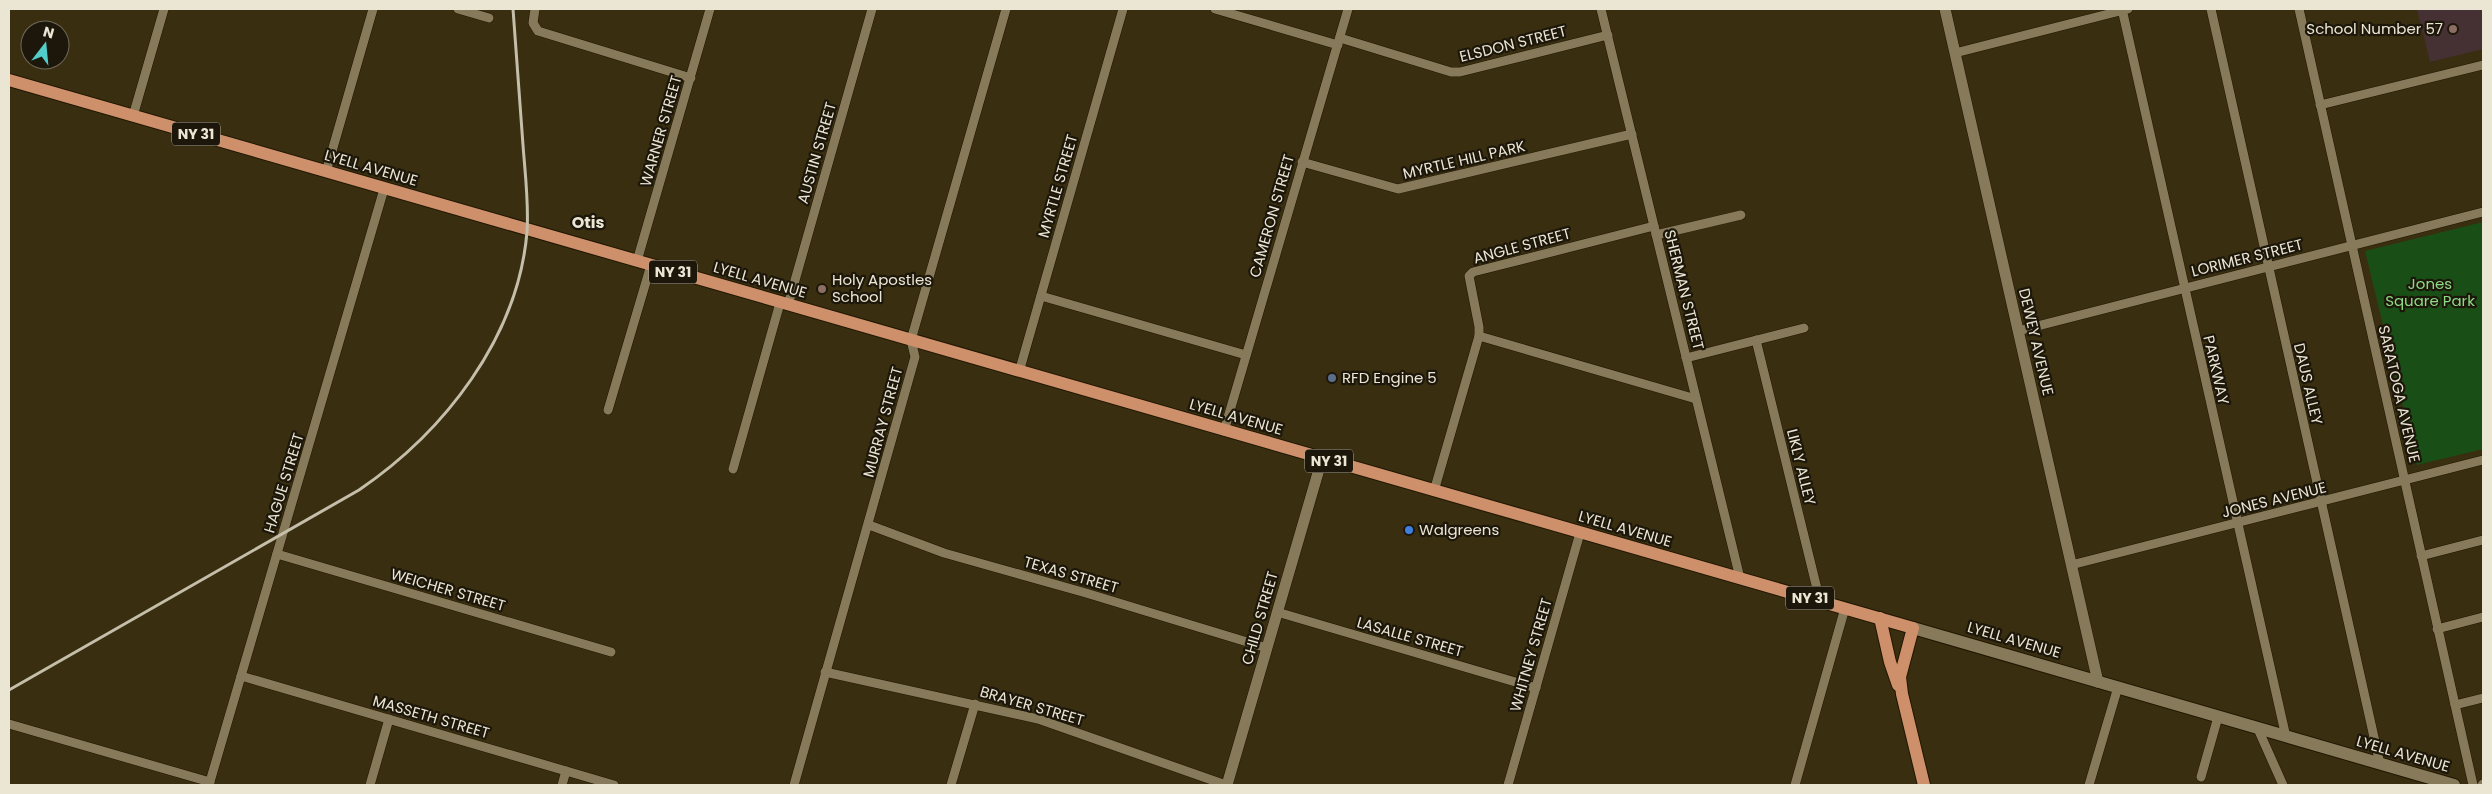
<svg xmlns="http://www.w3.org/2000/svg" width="2492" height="794" viewBox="0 0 2492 794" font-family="Poppins,sans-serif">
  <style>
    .education { fill: #453033 }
    .green { fill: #194f16 }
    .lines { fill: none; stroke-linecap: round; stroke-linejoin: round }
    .minor-casing { stroke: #201600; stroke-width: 10 }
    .tertiary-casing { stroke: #201600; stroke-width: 12 }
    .secondary-casing { stroke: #201600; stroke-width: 14 }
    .primary-casing { stroke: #201600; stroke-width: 14 }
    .minor { stroke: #867a5a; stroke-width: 9 }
    .tertiary { stroke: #867a5a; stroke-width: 11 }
    .secondary { stroke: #867a5a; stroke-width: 12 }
    .primary { stroke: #cd906a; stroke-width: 12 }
    .rail { stroke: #c5beaa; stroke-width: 3 }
    .education-dot { fill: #8d6e63; stroke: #1c170a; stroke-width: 2 }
    .service-dot { fill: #5c6f8a; stroke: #1c170a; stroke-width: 2 }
    .shop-dot { fill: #3f7fe0; stroke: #1c170a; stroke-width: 2 }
    .labels { text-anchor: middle; stroke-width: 4.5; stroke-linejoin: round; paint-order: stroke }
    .shield { fill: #1c170a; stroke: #ada797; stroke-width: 1 }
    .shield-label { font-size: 14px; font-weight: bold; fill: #ebe5d4 }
    .poi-label { font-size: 15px; fill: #ebe5d4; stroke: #1c170a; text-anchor: start }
    .street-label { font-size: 15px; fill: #ebe5d4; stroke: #1c170a }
    .park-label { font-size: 15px; fill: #8ddb85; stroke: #1c170a }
    .neighbourhood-label { font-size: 16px; font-weight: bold; fill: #ebe5d4; stroke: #1c170a }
  </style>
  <rect width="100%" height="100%" fill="#392e10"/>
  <!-- education -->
  <polygon class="education" points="2417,9 2483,9 2483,49 2430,62"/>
  <!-- green -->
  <polygon class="green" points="2483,222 2483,449 2417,465 2365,251"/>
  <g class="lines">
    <!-- minor casing -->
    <g class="minor-casing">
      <g id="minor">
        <polyline points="458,9 489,18"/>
        <polyline points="535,9 533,23 538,31 691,78"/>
        <polyline points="1215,9 1338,45"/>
        <polyline points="1601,9 1740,578"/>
        <polyline points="2122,9 2286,737"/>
        <polyline points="2211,9 2380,764"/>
        <polyline points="2299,9 2473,785"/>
        <polyline points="1340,38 1451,72 1460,72 1608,35"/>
        <polyline points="1955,53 2128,9"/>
        <polyline points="2320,105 2483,65"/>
        <polyline points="133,116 164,9"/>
        <polyline points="1302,162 1398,189 1632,134"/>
        <polyline points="326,172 373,9"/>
        <polyline points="1656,235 1741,215"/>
        <polyline points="637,261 710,9"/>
        <polyline points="1041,296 1246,355"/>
        <polyline points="788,305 872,9"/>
        <polyline points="2018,331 2483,212"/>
        <polyline points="1479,336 1696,399"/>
        <polyline points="1756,340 1820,601"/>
        <polyline points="1686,358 1804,328"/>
        <polyline points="1019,372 1123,9"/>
        <polyline points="608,410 651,265"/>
        <polyline points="1224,431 1348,9"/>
        <polyline points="733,469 780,303"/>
        <polyline points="1434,491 1479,336 1479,327 1469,276 1473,272 1654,226"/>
        <polyline points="869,525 944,553 1086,593 1267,648"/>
        <polyline points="277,554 611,652"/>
        <polyline points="2421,556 2483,540"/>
        <polyline points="2071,565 2483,460"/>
        <polyline points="1277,612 1536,688"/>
        <polyline points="2437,629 2483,617"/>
        <polyline points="825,672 1038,719 1226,785"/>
        <polyline points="241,676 614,785"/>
        <polyline points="2455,705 2483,698"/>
        <polyline points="9,724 210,782"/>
        <polyline points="2258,729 2283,785"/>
        <polyline points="2201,777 2218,717"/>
        <polyline points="209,785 384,189"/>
        <polyline points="370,785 389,719"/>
        <polyline points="562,785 566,771"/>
        <polyline points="794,785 915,357 911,340 1006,9"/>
        <polyline points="951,785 975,704"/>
        <polyline points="1508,785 1580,533"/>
        <polyline points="1795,785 1845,608"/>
        <polyline points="2089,785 2118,687"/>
        <polyline points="2482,785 2483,784"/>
      </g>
    </g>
    <!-- tertiary casing -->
    <g class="tertiary-casing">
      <g id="tertiary">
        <polyline points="1945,9 2098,682"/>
        <polyline points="1227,785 1322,459"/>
      </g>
    </g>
    <!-- secondary casing -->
    <g class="secondary-casing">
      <polyline id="secondary" points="1913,628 2454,785"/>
    </g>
    <!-- primary casing -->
    <g class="primary-casing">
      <g id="primary">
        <polyline points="9,80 1913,628 1900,677 1902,694 1924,785"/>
        <polyline points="1880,618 1890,662 1898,685"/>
      </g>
    </g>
    <!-- minor -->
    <use href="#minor" class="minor"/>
    <!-- tertiary -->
    <use href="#tertiary" class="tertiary"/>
    <!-- secondary -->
    <use href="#secondary" class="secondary"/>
    <!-- primary -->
    <use href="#primary" class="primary"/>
    <!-- rail -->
    <path class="rail" d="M9,690L359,490C444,432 518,338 527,232C529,203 525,173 523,145C520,99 516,54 513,9"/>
  </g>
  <!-- markers -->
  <g class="education-dot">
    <circle cx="2453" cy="29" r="5"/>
    <circle cx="822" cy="289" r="5"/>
  </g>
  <circle class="service-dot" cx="1332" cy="378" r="5"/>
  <circle class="shop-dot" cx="1409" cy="530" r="5"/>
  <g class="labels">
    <!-- shield labels -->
    <g class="shield">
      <rect x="172" y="122.5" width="48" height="23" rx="4"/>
      <rect x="649" y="260.5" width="48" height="23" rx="4"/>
      <rect x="1305" y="449.5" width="48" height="23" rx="4"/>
      <rect x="1786" y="586.5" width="48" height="23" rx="4"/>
    </g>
    <g class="shield-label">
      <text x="196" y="139">NY 31</text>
      <text x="673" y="277">NY 31</text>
      <text x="1329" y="466">NY 31</text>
      <text x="1810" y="603">NY 31</text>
    </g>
    <!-- poi labels -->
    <g class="poi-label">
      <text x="2443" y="34" text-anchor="end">School Number 57</text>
      <text x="832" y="285">Holy Apostles<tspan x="832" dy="17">School</tspan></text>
      <text x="1342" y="383">RFD Engine 5</text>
      <text x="1419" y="535">Walgreens</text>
    </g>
    <!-- street labels -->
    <g class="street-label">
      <text transform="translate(1513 44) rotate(-14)" y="5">ELSDON STREET</text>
      <text transform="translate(661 131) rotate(-74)" y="5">WARNER STREET</text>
      <text transform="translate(817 153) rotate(-74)" y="5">AUSTIN STREET</text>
      <text transform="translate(1464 160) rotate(-13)" y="5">MYRTLE HILL PARK</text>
      <text transform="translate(371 168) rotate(16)" y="5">LYELL AVENUE</text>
      <text transform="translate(1058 186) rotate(-74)" y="5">MYRTLE STREET</text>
      <text transform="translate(1272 216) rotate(-74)" y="5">CAMERON STREET</text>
      <text transform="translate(1522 246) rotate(-15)" y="5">ANGLE STREET</text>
      <text transform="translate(2247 258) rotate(-14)" y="5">LORIMER STREET</text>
      <text transform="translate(760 280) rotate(16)" y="5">LYELL AVENUE</text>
      <text transform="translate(1684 290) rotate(76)" y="5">SHERMAN STREET</text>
      <text transform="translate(2036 342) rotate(77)" y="5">DEWEY AVENUE</text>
      <text transform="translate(2216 370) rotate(77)" y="5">PARKWAY</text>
      <text transform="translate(2308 384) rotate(77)" y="5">DAUS ALLEY</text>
      <text transform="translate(2399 394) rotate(77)" y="5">SARATOGA AVENUE</text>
      <text transform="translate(1236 417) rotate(16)" y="5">LYELL AVENUE</text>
      <text transform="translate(883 422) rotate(-75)" y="5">MURRAY STREET</text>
      <text transform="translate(1801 467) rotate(76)" y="5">LIKLY ALLEY</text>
      <text transform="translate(284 483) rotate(-73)" y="5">HAGUE STREET</text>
      <text transform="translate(2274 500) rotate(-14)" y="5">JONES AVENUE</text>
      <text transform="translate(1625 529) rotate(16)" y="5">LYELL AVENUE</text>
      <text transform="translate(1071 575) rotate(16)" y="5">TEXAS STREET</text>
      <text transform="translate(448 590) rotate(16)" y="5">WEICHER STREET</text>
      <text transform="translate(1260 618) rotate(-74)" y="5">CHILD STREET</text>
      <text transform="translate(1410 637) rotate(16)" y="5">LASALLE STREET</text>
      <text transform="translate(2014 640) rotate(16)" y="5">LYELL AVENUE</text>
      <text transform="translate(1531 655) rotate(-74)" y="5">WHITNEY STREET</text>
      <text transform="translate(1032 706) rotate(16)" y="5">BRAYER STREET</text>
      <text transform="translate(431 717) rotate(16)" y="5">MASSETH STREET</text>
      <text transform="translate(2403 754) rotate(16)" y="5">LYELL AVENUE</text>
    </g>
    <!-- park labels -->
    <g class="park-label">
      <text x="2430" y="289">Jones<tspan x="2430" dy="17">Square Park</tspan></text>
    </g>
    <!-- neighbourhood labels -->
    <g class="neighbourhood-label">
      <text x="588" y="228">Otis</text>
    </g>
  </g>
  <!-- border -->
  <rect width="2492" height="794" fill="none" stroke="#ebe5d4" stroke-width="20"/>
  <!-- north arrow -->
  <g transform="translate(45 45) rotate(16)"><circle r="24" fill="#1c170a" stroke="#6f695b"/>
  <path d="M0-4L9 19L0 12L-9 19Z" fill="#53cdc9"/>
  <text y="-8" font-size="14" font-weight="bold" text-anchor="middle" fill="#ebe5d4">N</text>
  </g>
</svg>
